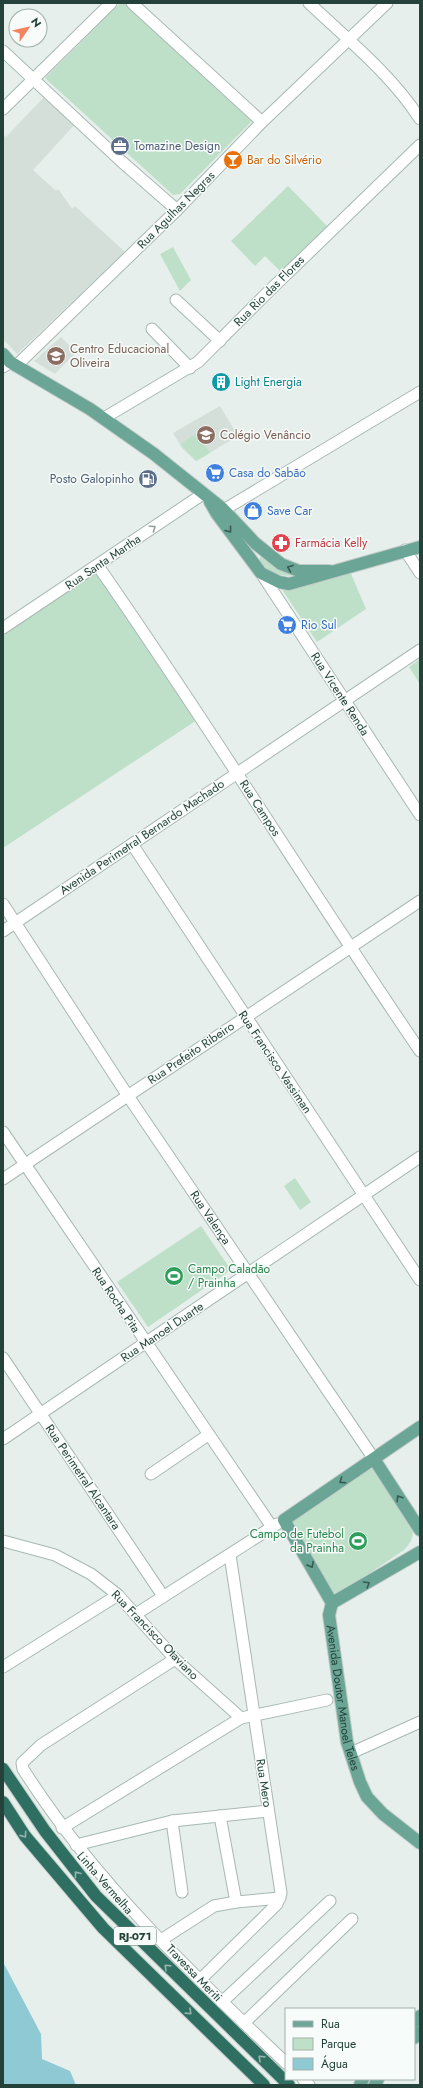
<svg xmlns="http://www.w3.org/2000/svg" width="423" height="2088" viewBox="0 0 423 2088" font-family="Jost,sans-serif">
  <style>
    .built { fill: #d4dfda }
    .green { fill: #bfe0c8 }
    .water { fill: #8ec9d4 }
    .lines { fill: none; stroke-linecap: round; stroke-linejoin: round }
    .minor-casing { stroke: #a8b8b2; stroke-width: 13 }
    .major-casing { stroke: #c2cac8; stroke-width: 14 }
    .highway-casing { stroke: #c2cac8; stroke-width: 14 }
    .minor { stroke: #fff; stroke-width: 11 }
    .major { stroke: #6aa596; stroke-width: 12 }
    .highway { stroke: #2f6f62; stroke-width: 12 }
    .oneway { stroke: #92a09c }
    .oneway2 { stroke: #365b51 }
    .oneway3 { stroke: #93b5ae }
    .labels { text-anchor: middle; stroke-width: 3; stroke-linejoin: round; paint-order: stroke }
    .shield { fill: #f7fbf9; stroke: #637a73; stroke-width: 1 }
    .shield-label { font-size: 11px; font-weight: bold; fill: #24423a }
    .service-label { font-size: 12px; fill: #4e5e75; stroke: #f7fbf9; text-anchor: start }
    .food-label { font-size: 12px; fill: #c56008; stroke: #f7fbf9; text-anchor: start }
    .street-label { font-size: 12px; fill: #24423a; stroke: #f7fbf9 }
    .education-label { font-size: 12px; fill: #785e54; stroke: #f7fbf9; text-anchor: start }
    .culture-label { font-size: 12px; fill: #0d838f; stroke: #f7fbf9; text-anchor: start }
    .shop-label { font-size: 12px; fill: #366cbe; stroke: #f7fbf9; text-anchor: start }
    .health-label { font-size: 12px; fill: #be3a42; stroke: #f7fbf9; text-anchor: start }
    .leisure-label { font-size: 12px; fill: #27864d; stroke: #f7fbf9; text-anchor: start }
  </style>
  <rect width="100%" height="100%" fill="#e6efeb"/>
  <!-- built -->
  <g class="built">
    <polygon points="46,95 76,123 33,170 55,190 59,190 72,209 75,206 125,252 17,354 3,339 3,135 6,137"/>
    <polygon points="61,337 76,352 55,374 34,361"/>
    <polygon points="220,406 238,436 196,461 182,448 173,433"/>
  </g>
  <!-- green -->
  <g class="green">
    <polygon points="120,3 127,3 253,120 180,194 173,195 45,78"/>
    <polygon points="288,186 328,227 281,272 265,256 255,266 231,241"/>
    <polygon points="173,247 191,280 180,291 160,254"/>
    <polygon points="197,433 210,453 196,461 180,444"/>
    <path d="M261,556H264L303,573C285,579 272,575 259,561Z"/>
    <polygon points="349,569 366,609 317,642 279,585"/>
    <polygon points="98,571 197,720 3,848 3,634"/>
    <polygon points="420,659 420,684 409,667"/>
    <polygon points="295,1178 311,1202 300,1210 284,1186"/>
    <polygon points="201,1226 231,1270 148,1327 117,1282"/>
    <path d="M368,1469H374L413,1528C413,1539 411,1542 404,1550L339,1594L334,1595L288,1521Z"/>
  </g>
  <!-- water -->
  <polygon class="water" points="3,1962 41,2034 42,2059 70,2071 76,2085 3,2085"/>
  <g class="lines">
    <!-- minor casing -->
    <g class="minor-casing">
      <g id="minor">
        <polyline points="132,3 262,122"/>
        <path d="M309,3C348,40 391,74 420,119"/>
        <polyline points="3,51 121,161 177,210"/>
        <polyline points="3,109 111,3"/>
        <polyline points="176,300 220,341"/>
        <polyline points="152,329 190,368"/>
        <polyline points="16,366 177,210 262,122 387,3"/>
        <polyline points="3,367 10,362"/>
        <polyline points="104,418 198,362 265,295 420,145"/>
        <polyline points="217,514 420,392"/>
        <polyline points="405,550 420,573"/>
        <path d="M98,566C209,725 311,891 420,1051"/>
        <polyline points="261,573 420,815"/>
        <polyline points="3,628 203,494"/>
        <polyline points="132,844 420,1280"/>
        <path id="s1" d="M3,904L128,1096L374,1459"/>
        <polyline points="3,931 420,650"/>
        <polyline points="3,1132 272,1527"/>
        <polyline points="3,1179 420,901"/>
        <polyline points="3,1358 163,1596"/>
        <polyline points="3,1439 420,1157"/>
        <polyline points="151,1474 208,1435"/>
        <polyline points="3,1541 55,1555 91,1574 118,1595 175,1659 241,1718 327,1700"/>
        <polyline points="136,1614 277,1524"/>
        <path d="M175,1659L41,1745L22,1763L23,1769C94,1881 190,1972 286,2063"/>
        <polyline points="3,1667 118,1595"/>
        <polyline points="351,1753 420,1722"/>
        <polyline points="220,1816 236,1902"/>
        <polyline points="172,1821 182,1892"/>
        <polyline points="62,1828 241,1718"/>
        <polyline points="76,1845 172,1821 268,1811"/>
        <polyline points="161,1940 214,1906 236,1902 280,1898"/>
        <polyline points="200,1980 277,1904 281,1893 230,1555"/>
        <polyline points="222,2002 330,1901"/>
        <polyline points="244,2023 352,1919"/>
        <polyline points="303,2079 309,2085"/>
      </g>
    </g>
    <!-- major casing -->
    <g class="major-casing">
      <g id="major">
        <polyline points="3,354 10,362 90,409 154,454 223,509 255,543 281,564 299,571 329,571"/>
        <polyline points="210,502 217,514 261,573 279,582 289,584 420,547"/>
        <polyline points="374,1459 420,1530"/>
        <path id="s2" d="M420,1552L332,1603L329,1615L347,1742L360,1782L367,1797L383,1814L420,1843"/>
        <polyline points="332,1603 284,1520 420,1427"/>
        <polyline points="414,2022 420,2016"/>
        <polyline points="414,2038 420,2032"/>
        <polyline points="360,2085 363,2079"/>
        <polyline points="375,2085 378,2079"/>
      </g>
    </g>
    <!-- highway casing -->
    <g class="highway-casing">
      <g id="highway">
        <polyline points="3,1769 45,1831 96,1896 289,2085"/>
        <polyline points="3,1802 25,1836 103,1928 264,2085"/>
      </g>
    </g>
    <!-- minor -->
    <use href="#minor" class="minor"/>
    <!-- major -->
    <use href="#major" class="major"/>
    <!-- highway -->
    <use href="#highway" class="highway"/>
  </g>
  <!-- one-way arrows -->
  <defs><path id="oneway-chevron" d="M-2-3.5L2.5 0L-2 3.5" fill="none" stroke-width="1.6" stroke-linecap="round" stroke-linejoin="round"/></defs>
  <use class="oneway" href="#oneway-chevron" transform="translate(153 528) rotate(-35)"/>
  <g class="oneway2">
    <use href="#oneway-chevron" transform="translate(229 530) rotate(53)"/>
    <use href="#oneway-chevron" transform="translate(290 568) rotate(-158)"/>
    <use href="#oneway-chevron" transform="translate(342 1481) rotate(146)"/>
    <use href="#oneway-chevron" transform="translate(399 1498) rotate(-123)"/>
    <use href="#oneway-chevron" transform="translate(311 1565) rotate(61)"/>
    <use href="#oneway-chevron" transform="translate(367 1584) rotate(-31)"/>
  </g>
  <g class="oneway3">
    <use href="#oneway-chevron" transform="translate(24 1835) rotate(55)"/>
    <use href="#oneway-chevron" transform="translate(77 1874) rotate(-128)"/>
    <use href="#oneway-chevron" transform="translate(167 1967) rotate(-136)"/>
    <use href="#oneway-chevron" transform="translate(189 2012) rotate(44)"/>
    <use href="#oneway-chevron" transform="translate(261 2058) rotate(-136)"/>
  </g>
  <!-- icons -->
  <defs>
    <g id="office-disc" transform="scale(1)"><circle r="9.5" fill="#5c6f8a" stroke="#f7fbf9"/><path d="M-6-3h4V-5.5h4V-3h4V5H-6ZM-1-4.5V-3h2v-1.5ZM-6 0V1H6V0Z" fill="#fff"/></g>
    <g id="bar-disc" transform="scale(1)"><circle r="9.5" fill="#e8710a" stroke="#f7fbf9"/><path d="M-6-5H6L.8 .8V4.5H3.5V6h-7V4.5H-.8V.8Z" fill="#fff"/></g>
    <g id="school-disc" transform="scale(1)"><circle r="9.5" fill="#8d6e63" stroke="#f7fbf9"/><path d="M0-5L7-2L0 1L-7-2ZM-4 1L0 2.5L4 1V4Q0 6-4 4Z" fill="#fff"/></g>
    <g id="building-disc" transform="scale(1)"><circle r="9.5" fill="#0f9aa8" stroke="#f7fbf9"/><path d="M-4-6H4V6H1V3H-1V6H-4ZM-2.5-4.3h1.7v1.8h-1.7ZM.8-4.3h1.7v1.8H.8ZM-2.5-1h1.7V.8h-1.7ZM.8-1h1.7V.8H.8Z" fill="#fff"/></g>
    <g id="supermarket-disc" transform="scale(1)"><circle r="9.5" fill="#3f7fe0" stroke="#f7fbf9"/><path d="M-6-5.5h2.5l.6 2H6L4.5 2H-2.5L-4.4-4H-6ZM-1.5 3.2a1.3 1.3 0 1 0 .1 0ZM3 3.2a1.3 1.3 0 1 0 .1 0Z" fill="#fff"/></g>
    <g id="fuel-disc" transform="scale(1)"><circle r="9.5" fill="#5c6f8a" stroke="#f7fbf9"/><path d="M-5.5-6h7V0h2V4h1.3V-2.5L3-4.5l.8-.8L6-3V5H2.5V1h-1V6h-7ZM-4.2-4.7v3.2H.2V-4.7Z" fill="#fff"/></g>
    <g id="shop-disc" transform="scale(1)"><circle r="9.5" fill="#3f7fe0" stroke="#f7fbf9"/><path d="M-5-2.5h2.3a2.7 3.5 0 0 1 5.4 0H5L5.5 6h-11ZM-1.5-2.5h3a1.5 2.3 0 0 0-3 0Z" fill="#fff"/></g>
    <g id="pharmacy-disc" transform="scale(1)"><circle r="9.5" fill="#e0444e" stroke="#f7fbf9"/><path d="M-2-6h4v4h4v4h-4v4h-4v-4h-4v-4h4Z" fill="#fff"/></g>
    <g id="stadium-disc" transform="scale(1)"><circle r="9.5" fill="#2e9e5b" stroke="#f7fbf9"/><path d="M0-5a6.5 5 0 1 0 0 10a6.5 5 0 1 0 0-10ZM-3.5-1.8h7v3.6h-7Z" fill="#fff"/></g>
  </defs>
  <g fill-rule="evenodd">
    <use href="#office-disc" x="120" y="146"/>
    <use href="#bar-disc" x="233" y="160"/>
    <use href="#school-disc" x="56" y="356"/>
    <use href="#building-disc" x="221" y="382"/>
    <use href="#school-disc" x="206" y="435"/>
    <use href="#supermarket-disc" x="215" y="473"/>
    <use href="#fuel-disc" x="148" y="479"/>
    <use href="#shop-disc" x="253" y="511"/>
    <use href="#pharmacy-disc" x="281" y="543"/>
    <use href="#supermarket-disc" x="287" y="625"/>
    <use href="#stadium-disc" x="174" y="1276"/>
    <use href="#stadium-disc" x="358" y="1541"/>
  </g>
  <g class="labels">
    <!-- shield labels -->
    <rect class="shield" x="114" y="1927" width="42" height="18" rx="3"/>
    <g class="shield-label">
      <text x="135" y="1940">RJ-071</text>
    </g>
    <!-- service labels -->
    <g class="service-label">
      <text x="134" y="150">Tomazine Design</text>
      <text x="134" y="483" text-anchor="end">Posto Galopinho</text>
    </g>
    <!-- food labels -->
    <g class="food-label">
      <text x="247" y="164">Bar do Silvério</text>
    </g>
    <!-- street labels -->
    <g class="street-label">
      <text transform="translate(176 210) rotate(-45)" y="4">Rua Agulhas Negras</text>
      <text transform="translate(269 291) rotate(-45)" y="4">Rua Rio das Flores</text>
      <text transform="translate(103 562) rotate(-34)" y="4">Rua Santa Martha</text>
      <text transform="translate(340 694) rotate(57)" y="4">Rua Vicente Renda</text>
      <text transform="translate(260 808) rotate(57)" y="4">Rua Campos</text>
      <text transform="translate(142 837) rotate(-34)" y="4">Avenida Perimetral Bernardo Machado</text>
      <text transform="translate(191 1053) rotate(-34)" y="4">Rua Prefeito Ribeiro</text>
      <text transform="translate(275 1062) rotate(56)" y="4">Rua Francisco Vassiman</text>
      <text dy="4" stroke="none"><textPath href="#s1" startOffset="376">Rua Valença</textPath></text>
      <text transform="translate(116 1300) rotate(56)" y="4">Rua Rocha Pita</text>
      <text transform="translate(162 1332) rotate(-34)" y="4">Rua Manoel Duarte</text>
      <text transform="translate(83 1477) rotate(56)" y="4">Rua Perimetral Alcantara</text>
      <text transform="translate(155 1635) rotate(46)" y="4">Rua Francisco Otaviano</text>
      <text dy="4" stroke="none"><textPath href="#s2" startOffset="198">Avenida Doutor Manoel Teles</textPath></text>
      <text transform="translate(264 1783) rotate(81)" y="4">Rua Mero</text>
      <text transform="translate(105 1883) rotate(49)" y="4">Linha Vermelha</text>
      <text transform="translate(194 1973) rotate(46)" y="4">Travessa Meriti</text>
    </g>
    <!-- education labels -->
    <g class="education-label">
      <text x="70" y="353">Centro Educacional<tspan x="70" dy="14">Oliveira</tspan></text>
      <text x="220" y="439">Colégio Venâncio</text>
    </g>
    <!-- culture labels -->
    <g class="culture-label">
      <text x="235" y="386">Light Energia</text>
    </g>
    <!-- shop labels -->
    <g class="shop-label">
      <text x="229" y="477">Casa do Sabão</text>
      <text x="267" y="515">Save Car</text>
      <text x="301" y="629">Rio Sul</text>
    </g>
    <!-- health labels -->
    <g class="health-label">
      <text x="295" y="547">Farmácia Kelly</text>
    </g>
    <!-- leisure labels -->
    <g class="leisure-label">
      <text x="188" y="1273">Campo Caladão<tspan x="188" dy="14">/ Prainha</tspan></text>
      <text x="344" y="1538" text-anchor="end">Campo de Futebol<tspan x="344" dy="14">da Prainha</tspan></text>
    </g>
  </g>
  <!-- border -->
  <rect width="423" height="2088" fill="none" stroke="#24423a" stroke-width="8"/>
  <!-- legend -->
  <rect x="285" y="2008" width="130" height="72" fill="#f7fbf9" stroke="#a3b1ad"/>
  <rect x="293" y="2021" width="20" height="6" fill="#6aa596" stroke="#a3b1ad"/>
  <text x="321" y="2028" font-size="12" fill="#24423a">Rua</text>
  <rect x="293" y="2038" width="20" height="12" fill="#bfe0c8" stroke="#a3b1ad"/>
  <text x="321" y="2048" font-size="12" fill="#24423a">Parque</text>
  <rect x="293" y="2058" width="20" height="12" fill="#8ec9d4" stroke="#a3b1ad"/>
  <text x="321" y="2068" font-size="12" fill="#24423a">Água</text>
  <!-- north arrow -->
  <g transform="translate(28 28) rotate(56)"><circle r="19" fill="#f7fbf9" stroke="#a3b1ad"/>
  <path d="M0-3L7 15L0 10L-7 15Z" fill="#f4845f"/>
  <text y="-6" font-size="11" font-weight="bold" text-anchor="middle" fill="#24423a">N</text>
  </g>
</svg>
